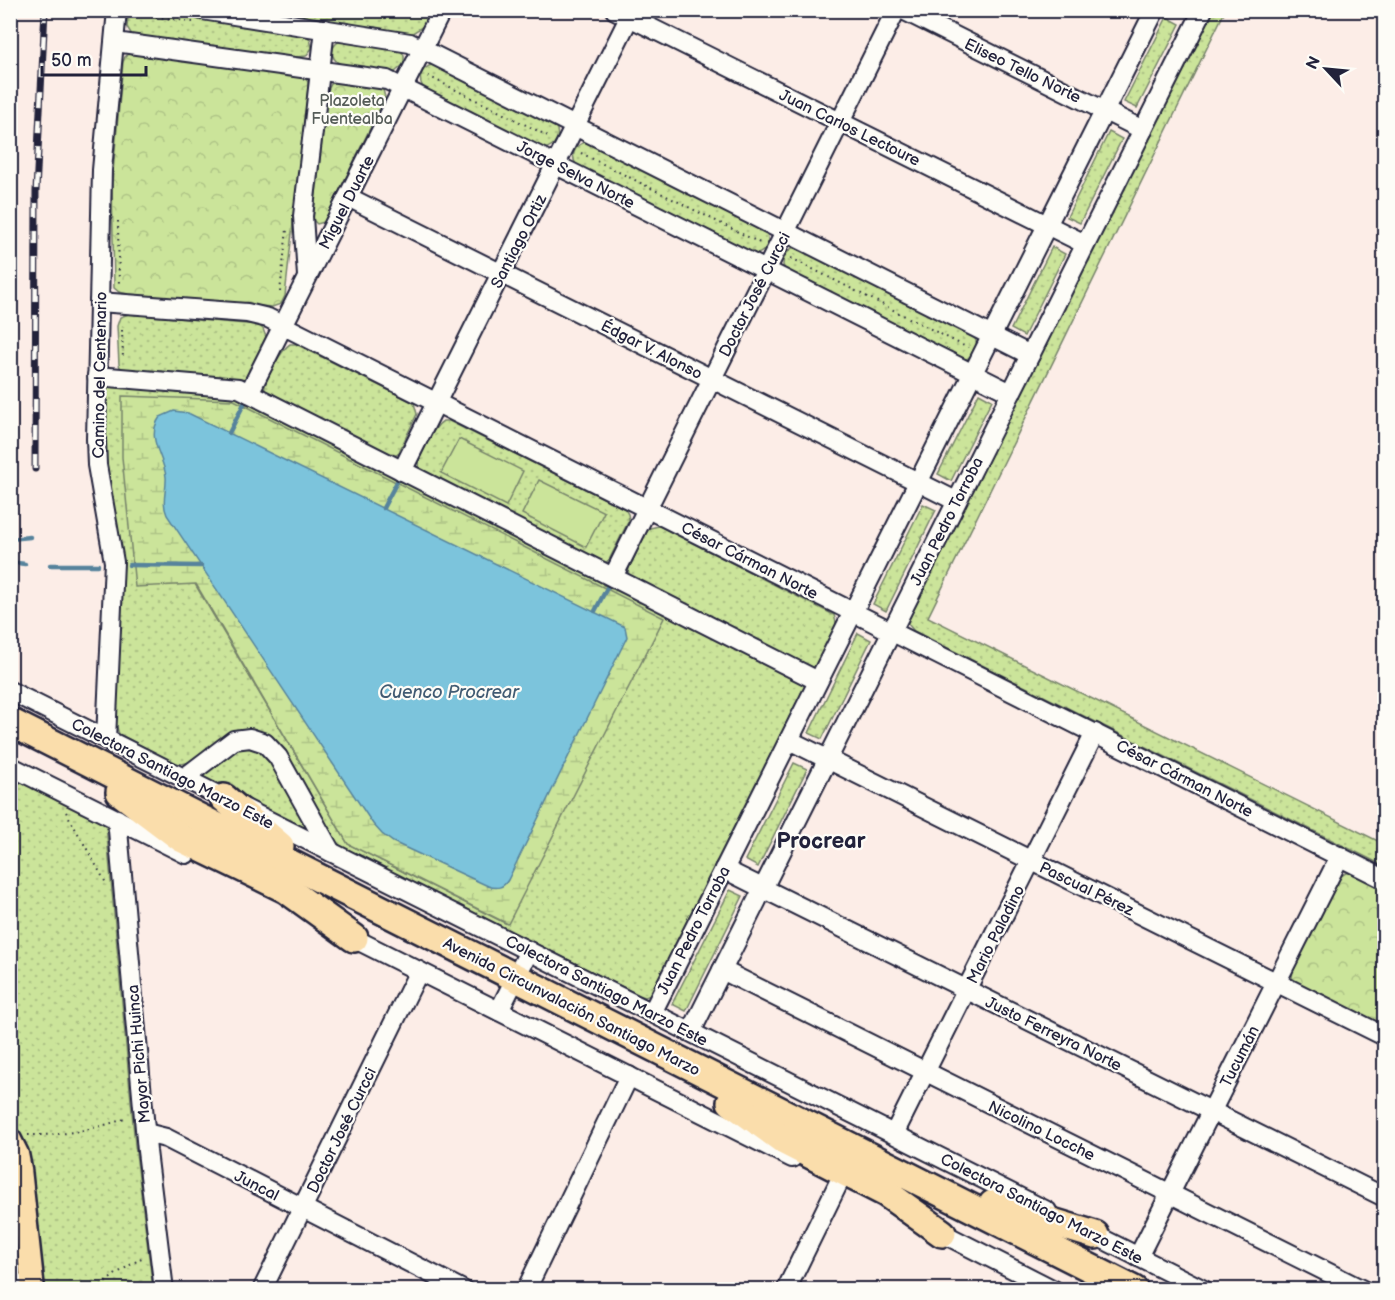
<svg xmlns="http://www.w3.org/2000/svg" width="1395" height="1300" viewBox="0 0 1395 1300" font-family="'Balsamiq Sans',sans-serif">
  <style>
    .grass { fill: url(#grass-dots); stroke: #76836a; stroke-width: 1.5; fill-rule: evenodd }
    .forest { fill: url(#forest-crowns); stroke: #76836a; stroke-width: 1.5 }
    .wetland { fill: url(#wetland-marsh); stroke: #76836a; stroke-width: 1.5 }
    .pitch { fill: #cbe49a; stroke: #76836a; stroke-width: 1.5 }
    .water { fill: #7bc4dc; stroke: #57839c; stroke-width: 1.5 }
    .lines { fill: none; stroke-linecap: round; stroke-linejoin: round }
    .stream { stroke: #57839c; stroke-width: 4.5 }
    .minor-casing { stroke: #22223b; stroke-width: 22 }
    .major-casing { stroke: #22223b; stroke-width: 27 }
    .highway-casing { stroke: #22223b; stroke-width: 32 }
    .path { stroke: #22223b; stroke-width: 2; stroke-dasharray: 1.5 4.5; stroke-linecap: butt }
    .minor { stroke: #fdfcf7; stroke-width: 18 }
    .major { stroke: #faddab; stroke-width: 22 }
    .highway { stroke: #faddab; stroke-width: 27 }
    .rail-casing { stroke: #22223b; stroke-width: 7 }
    .rail { stroke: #fdfcf7; stroke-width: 4.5; stroke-dasharray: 14; stroke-linecap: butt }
    .labels { text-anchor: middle; stroke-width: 4.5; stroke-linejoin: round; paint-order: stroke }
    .street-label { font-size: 16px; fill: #22223b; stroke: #fdfcf7 }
    .park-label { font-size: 16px; fill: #555c58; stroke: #fdfcf7 }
    .water-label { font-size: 18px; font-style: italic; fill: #415b73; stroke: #fdfcf7 }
    .district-label { font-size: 22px; font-weight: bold; fill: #22223b; stroke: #fdfcf7 }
  </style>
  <defs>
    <pattern id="grass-dots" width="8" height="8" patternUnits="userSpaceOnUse" patternTransform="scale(1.5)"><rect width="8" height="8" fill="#cbe49a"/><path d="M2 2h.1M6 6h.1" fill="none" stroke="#aec386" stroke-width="1.8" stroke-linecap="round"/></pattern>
    <pattern id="forest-crowns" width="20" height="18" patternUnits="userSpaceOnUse" patternTransform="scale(1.5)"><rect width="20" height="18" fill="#cbe49a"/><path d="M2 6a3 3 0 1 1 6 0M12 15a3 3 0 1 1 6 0" fill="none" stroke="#aec386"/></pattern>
    <pattern id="wetland-marsh" width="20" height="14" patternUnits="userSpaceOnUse" patternTransform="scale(1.5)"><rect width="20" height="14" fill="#cbe49a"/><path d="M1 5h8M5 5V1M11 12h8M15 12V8" fill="none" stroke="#aec386"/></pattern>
  </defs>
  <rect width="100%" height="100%" fill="#fcede7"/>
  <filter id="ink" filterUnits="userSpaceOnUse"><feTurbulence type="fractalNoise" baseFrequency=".0167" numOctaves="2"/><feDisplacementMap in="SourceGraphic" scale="12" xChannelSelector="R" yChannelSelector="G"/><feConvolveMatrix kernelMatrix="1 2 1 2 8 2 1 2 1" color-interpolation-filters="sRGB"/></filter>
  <g filter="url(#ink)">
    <!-- grass -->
    <g class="grass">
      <polygon points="135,11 149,11 302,33 310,39 312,48 306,56 296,57 139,38 132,35 127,27 128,17"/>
      <polygon points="251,11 431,11 422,27 411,34"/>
      <polygon points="1211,11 1225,11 928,617 1384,844 1384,866 914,631 908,624 908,618"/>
      <polygon points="1167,17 1180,24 1137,108 1124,102"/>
      <path d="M342,40L400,50L404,55V64L395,72L340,64C329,57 330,45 342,40Z"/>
      <path d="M434,64L555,125C561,136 556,146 544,149L426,91C416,80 420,68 434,64Z"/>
      <polygon points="1109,132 1122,139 1080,223 1067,217"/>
      <path d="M585,142H590L764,229C773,241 766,254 752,255L577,166C570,156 574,146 585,142Z"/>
      <path d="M797,247L973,334C980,345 976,357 963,360L785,270L783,265L784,256L792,248Z"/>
      <polygon points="1052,247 1065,254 1024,336 1011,329"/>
      <polygon points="129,314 258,325 263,329 266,337 248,375 241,381 121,370 119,364 117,326 120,317"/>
      <path d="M290,344H296L414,403L417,414L398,454L392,457L267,396C265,392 264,390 265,386C267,376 282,349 290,344Z"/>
      <path d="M112,383L236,391L241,401L247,405L257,402L390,470L392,477L402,482L409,479L601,577L603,585L612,589L620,586L805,684L806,687L651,995L645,997L639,995L338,845L304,818L307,828L305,829L201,776L194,761L182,764L174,763L119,734L116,725L123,564L106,458V393L107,387ZM195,584L507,924L348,844Z"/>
      <polygon points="979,393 992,400 951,481 938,474"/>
      <path d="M443,421H449L625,509L628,514L629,520L609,560L604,564L418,470C417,459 433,427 443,421Z"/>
      <polygon points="923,504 936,510 886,611 873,604"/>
      <polygon points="659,526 834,615 837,626 815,669 812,670 628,577 629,568 646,533 650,528"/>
      <polygon points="858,633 871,640 822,739 809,733"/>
      <polygon points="794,763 807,769 758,867 745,860"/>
      <polygon points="10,774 106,825 135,1145 153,1289 42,1289 20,1141 11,1122"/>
      <polygon points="730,890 743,896 686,1011 672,1004"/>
    </g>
    <!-- forest -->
    <g class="forest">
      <polygon points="130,53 304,77 308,82 308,88 285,296 281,304 272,307 128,294 119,292 114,288 112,183 123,62 125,57"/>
      <polygon points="336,81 379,86 383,89 385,98 324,222 317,224 313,220 328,90 331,84"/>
      <polygon points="1346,873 1351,873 1382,888 1384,891 1384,1026 1295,982 1292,978 1293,970 1340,877"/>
    </g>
    <!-- wetland -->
    <polygon class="wetland" points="122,396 234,400 664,618 508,924 348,844 196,584 135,587 122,457"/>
    <!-- pitch -->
    <g class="pitch">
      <polygon points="459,439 523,471 506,506 441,473"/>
      <polygon points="539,480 604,512 586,547 522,514"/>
    </g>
    <!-- water -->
    <path class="water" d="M174,411L188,413L625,627L627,637L508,880C503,888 497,889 488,886L393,842L382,834L373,824L167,515C161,502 167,490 166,477C164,456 145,438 160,417Z"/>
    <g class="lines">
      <!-- stream -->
      <g class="stream">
        <polyline points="229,433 247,398"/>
        <polyline points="383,508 400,476"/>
        <polyline points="10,539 30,537"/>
        <polyline points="10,562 25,564"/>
        <polyline points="50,565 98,565"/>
        <polyline points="129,565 201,566"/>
        <polyline points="595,611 611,580"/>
        <polyline points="10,1078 15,1130"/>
      </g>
      <!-- minor casing -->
      <g class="minor-casing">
        <g id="minor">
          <polyline points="202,10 410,43 1030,355"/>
          <polyline points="615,10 1085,244"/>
          <polyline points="903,10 1143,130"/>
          <polyline points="115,42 387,80 1011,393"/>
          <polyline points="348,197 956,501"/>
          <polyline points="307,276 303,216 325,29"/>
          <polyline points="99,302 247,313 268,318 1384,879"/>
          <polyline points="97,376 239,388 818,681"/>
          <polyline points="249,393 442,10"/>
          <polyline points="402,471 633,10"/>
          <polyline points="613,577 896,10"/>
          <polyline points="10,691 1047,1211"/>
          <polyline points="106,739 114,562 97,465 96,439 102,170 117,10"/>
          <polyline points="789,740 1384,1036"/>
          <polyline points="10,766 186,854"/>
          <polyline points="184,778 234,740 250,738 265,743 278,757 331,852"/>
          <polyline points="117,819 147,1151 164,1290"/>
          <polyline points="724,869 1384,1197"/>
          <polyline points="345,934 792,1158"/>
          <polyline points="722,970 1363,1290"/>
          <polyline points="499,1011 529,951"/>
          <polyline points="652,1013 1155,10"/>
          <polyline points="691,1032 1203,10"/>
          <polyline points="146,1133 166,1138 463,1290"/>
          <polyline points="894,1134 1095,733"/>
          <polyline points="932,1228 1054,1290"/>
          <polyline points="1085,1230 1204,1290"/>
          <polyline points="1138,1257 1340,856"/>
          <polyline points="10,1280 30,1290"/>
          <polyline points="262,1290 419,971"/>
          <polyline points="526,1290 629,1076"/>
          <polyline points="786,1290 839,1182"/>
        </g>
      </g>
      <!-- major casing -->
      <g class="major-casing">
        <polyline id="major" points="10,1140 17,1154 20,1169 33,1290"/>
      </g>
      <!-- highway casing -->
      <g class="highway-casing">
        <g id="highway">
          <polyline points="10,722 1134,1290"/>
          <polyline points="120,792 181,838 286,889 354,938"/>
          <polyline points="224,798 280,846"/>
          <polyline points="731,1102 786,1142 886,1193 942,1233"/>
          <polyline points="993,1204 1095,1235"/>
        </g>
      </g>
      <!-- path -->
      <g class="path">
        <polyline points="144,15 193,22"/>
        <polyline points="428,76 550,137"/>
        <polyline points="581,153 760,243"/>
        <polyline points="118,221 119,287"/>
        <polyline points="791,258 968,348"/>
        <polyline points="280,292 287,229"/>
        <polyline points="122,330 123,359"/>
        <polyline points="66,812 106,883"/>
        <polyline points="1381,895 1384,901"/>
        <path d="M28,1135C66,1136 93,1129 128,1118"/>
        <polyline points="96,1290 116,1274 143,1257"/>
      </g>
      <!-- minor -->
      <use href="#minor" class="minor"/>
      <!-- major -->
      <use href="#major" class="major"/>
      <!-- highway -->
      <use href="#highway" class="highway"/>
      <!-- rail casing -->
      <g class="rail-casing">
        <g id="rail">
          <polyline points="10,229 11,211"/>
          <polyline points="35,469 36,191 45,10"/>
        </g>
      </g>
      <!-- rail -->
      <use href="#rail" class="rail"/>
    </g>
  </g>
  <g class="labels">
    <!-- street labels -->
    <g class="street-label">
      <text transform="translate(1023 70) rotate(26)" y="6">Eliseo Tello Norte</text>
      <text transform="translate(850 127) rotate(26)" y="6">Juan Carlos Lectoure</text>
      <text transform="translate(576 174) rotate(27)" y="6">Jorge Selva Norte</text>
      <text transform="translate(346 202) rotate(-63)" y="6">Miguel Duarte</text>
      <text transform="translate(518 241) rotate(-63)" y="6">Santiago Ortiz</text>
      <text transform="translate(754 294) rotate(-63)" y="6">Doctor José Curcci</text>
      <text transform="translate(652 349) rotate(27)" y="6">Édgar V. Alonso</text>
      <text transform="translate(99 375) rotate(-89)" y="6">Camino del Centenario</text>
      <text transform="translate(946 521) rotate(-63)" y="6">Juan Pedro Torroba</text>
      <text transform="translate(750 560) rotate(27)" y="6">César Cárman Norte</text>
      <text transform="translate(173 773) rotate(27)" y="6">Colectora Santiago Marzo Este</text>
      <text transform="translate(1185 778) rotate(27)" y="6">César Cárman Norte</text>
      <text transform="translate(1087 888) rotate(26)" y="6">Pascual Pérez</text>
      <text transform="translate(693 930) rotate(-63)" y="6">Juan Pedro Torroba</text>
      <text transform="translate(995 934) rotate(-63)" y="6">Mario Paladino</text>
      <text transform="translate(607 990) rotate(27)" y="6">Colectora Santiago Marzo Este</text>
      <text transform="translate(572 1006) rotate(27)" y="6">Avenida Circunvalación Santiago Marzo</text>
      <text transform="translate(1054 1033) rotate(26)" y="6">Justo Ferreyra Norte</text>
      <text transform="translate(138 1054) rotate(-95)" y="6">Mayor Pichi Huinca</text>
      <text transform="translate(1239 1056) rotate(-63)" y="6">Tucumán</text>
      <text transform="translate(341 1130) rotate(-64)" y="6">Doctor José Curcci</text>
      <text transform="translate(1042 1130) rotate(26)" y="6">Nicolino Locche</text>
      <text transform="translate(257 1185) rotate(27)" y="6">Juncal</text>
      <text transform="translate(1042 1208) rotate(27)" y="6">Colectora Santiago Marzo Este</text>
    </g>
    <!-- park labels -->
    <g class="park-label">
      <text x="352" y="106">Plazoleta<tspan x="352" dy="18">Fuentealba</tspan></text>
    </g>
    <!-- water labels -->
    <g class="water-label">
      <text x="449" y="698">Cuenco Procrear</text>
    </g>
    <!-- district labels -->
    <g class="district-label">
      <text x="821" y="848">Procrear</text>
    </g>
  </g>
  <!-- margin -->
  <rect width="1395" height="1300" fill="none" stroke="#fdfcf7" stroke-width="36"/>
  <rect x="18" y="18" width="1359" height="1264" fill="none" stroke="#22223b" stroke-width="2" filter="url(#ink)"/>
  <!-- north arrow -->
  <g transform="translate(1326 69) rotate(296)" stroke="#fdfcf7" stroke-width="4.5" paint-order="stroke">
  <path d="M0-4.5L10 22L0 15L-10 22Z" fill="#22223b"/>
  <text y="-9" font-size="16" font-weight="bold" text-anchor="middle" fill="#22223b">N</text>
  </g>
  <!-- scale -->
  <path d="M42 66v9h104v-9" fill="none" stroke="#22223b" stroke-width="3"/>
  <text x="51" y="66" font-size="18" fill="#22223b" stroke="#fdfcf7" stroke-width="4.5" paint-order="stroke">50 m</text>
</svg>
